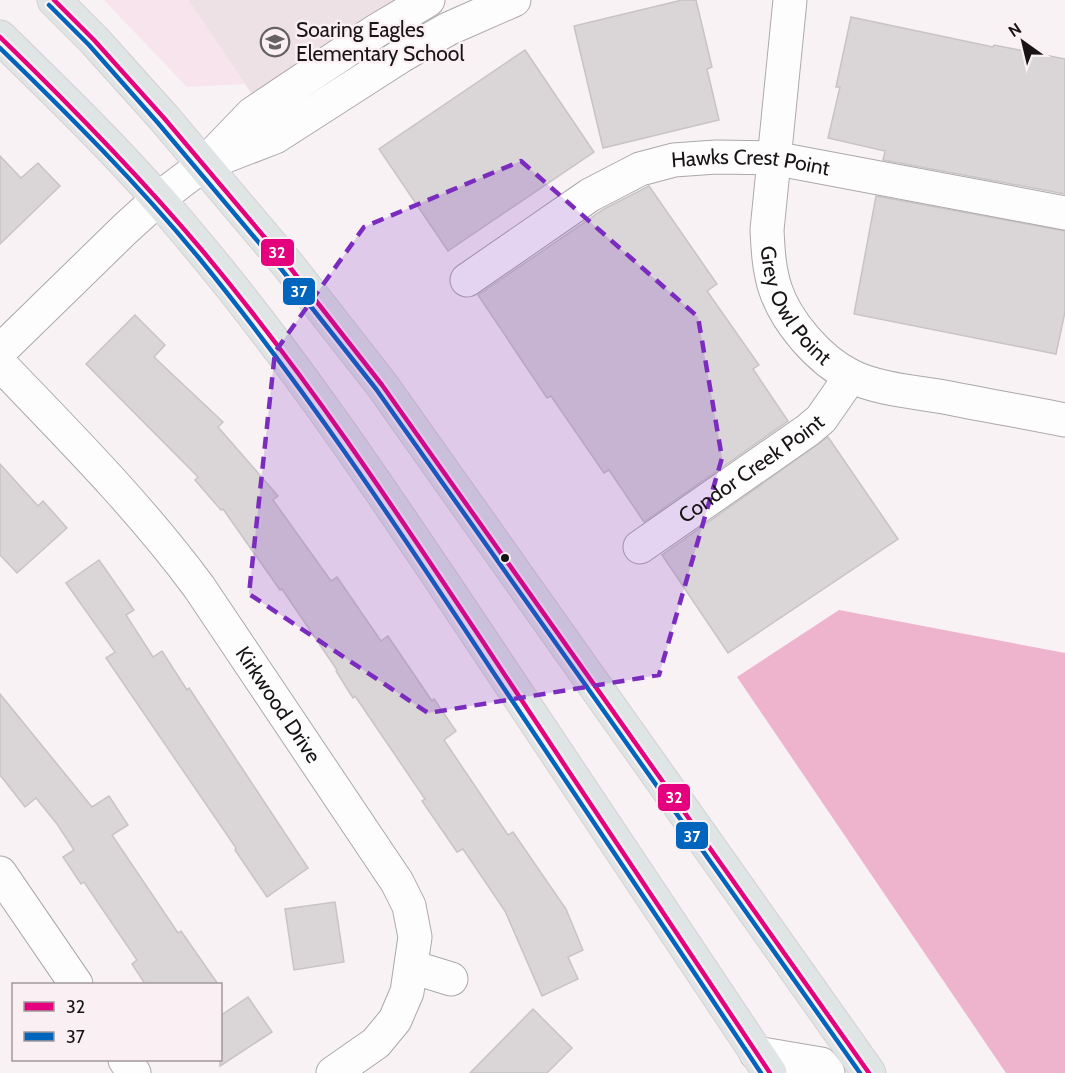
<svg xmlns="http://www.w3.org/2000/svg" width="1065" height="1073" viewBox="0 0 1065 1073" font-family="Cabin,sans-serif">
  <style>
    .built { fill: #ede1e6 }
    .green { fill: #f7e4ec }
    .water { fill: #eeb4ce }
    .building { fill: #dad5d7; stroke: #c8c4c6; stroke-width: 1.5 }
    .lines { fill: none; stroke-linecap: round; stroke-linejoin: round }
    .street-casing { stroke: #aca8aa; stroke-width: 35 }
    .primary-casing { stroke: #d3d0d1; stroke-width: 35 }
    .street { stroke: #fefdfe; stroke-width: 33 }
    .primary { stroke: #dee5e4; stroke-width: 33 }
    .bus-1-casing { stroke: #faf0f4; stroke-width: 9 }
    .bus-2-casing { stroke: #faf0f4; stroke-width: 9 }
    .bus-1 { stroke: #e5007d; stroke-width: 4.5 }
    .bus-2 { stroke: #0065bd; stroke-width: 4.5 }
    .marked { fill: #7b2cbf; fill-opacity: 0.2; stroke: #7b2cbf; stroke-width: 4.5; stroke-dasharray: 12 8; stroke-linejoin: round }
    .bus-dot { fill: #181415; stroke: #faf0f4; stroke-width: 2 }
    .labels { text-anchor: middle; stroke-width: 5; stroke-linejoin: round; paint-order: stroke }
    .poi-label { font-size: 21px; fill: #181415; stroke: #faf0f4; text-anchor: start }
    .street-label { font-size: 21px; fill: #181415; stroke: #faf0f4 }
    .line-badge { stroke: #faf0f4; stroke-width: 2 }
    .badge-label { font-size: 16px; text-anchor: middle; font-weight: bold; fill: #fff }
  </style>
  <rect width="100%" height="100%" fill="#f8f2f5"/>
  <!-- built -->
  <polygon class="built" points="188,0 396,0 253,96"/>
  <!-- green -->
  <polygon class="green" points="104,0 188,0 245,84 187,87"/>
  <!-- water -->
  <polygon class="water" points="839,610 1065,653 1065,1073 1006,1073 737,677"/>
  <!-- building -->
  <g class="building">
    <polygon points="682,0 696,0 712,67 707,69 719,120 603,148 574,26"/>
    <polygon points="851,17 993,47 994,45 1065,59 1065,194 883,160 885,151 828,138 840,87 836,87"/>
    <polygon points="525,50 594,152 448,251 379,149"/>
    <polygon points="0,156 21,178 38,163 60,186 0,244"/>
    <polygon points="649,186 717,284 707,291 759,365 753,369 788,421 644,522 609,470 604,473 551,396 547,398 478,295 604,209"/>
    <polygon points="876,196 1065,231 1065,312 1056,354 854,314"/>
    <polygon points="135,315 165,345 154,357 223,422 218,427 278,496 273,500 331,581 337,577 381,641 388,636 432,701 434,699 456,731 444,740 508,835 513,832 566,909 583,950 568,957 578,979 542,996 505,911 463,849 457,852 422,801 425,799 355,696 353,698 336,671 337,670 282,589 280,590 223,509 221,510 195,480 198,477 86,364"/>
    <polygon points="828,437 898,539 728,653 662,555"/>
    <polygon points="0,464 38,506 43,501 67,528 17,573 0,555"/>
    <polygon points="99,560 134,610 126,615 153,657 162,651 187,690 189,688 308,868 267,897 235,850 236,848 106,658 115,652 66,583"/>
    <polygon points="0,694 92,807 109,796 128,825 112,835 178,933 181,931 218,984 145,984 132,964 137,960 84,882 81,884 63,857 74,850 57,824 36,798 25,807 0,775"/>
    <polygon points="335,902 344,962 294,970 285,909"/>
    <polygon points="248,997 272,1032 220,1066 220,1016"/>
    <polygon points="533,1009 572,1048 547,1073 470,1073"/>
  </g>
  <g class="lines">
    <!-- street casing -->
    <g class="street-casing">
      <g id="street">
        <path id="s1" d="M790,0L767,230C768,250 769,269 775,288C786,322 819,360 851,376C877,389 915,392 944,397C984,405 1025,412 1065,420"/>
        <polyline points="213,161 275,137 401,56 448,29 514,0"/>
        <path id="s2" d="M467,280L590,195L640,169L674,160L716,157L773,158L1065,213"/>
        <polyline points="0,351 124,230 158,199 203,165 252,114 376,31 428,0"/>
        <path id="s3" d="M0,364C69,436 140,507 199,587L397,882L409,906L415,937L407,992L395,1020L376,1043L333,1073"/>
        <path id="s4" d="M640,547L808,430L821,419L851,376"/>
        <polyline points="0,873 76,984"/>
        <polyline points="412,967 451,979"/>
        <polyline points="756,1053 821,1064 828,1073"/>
        <polyline points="125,1060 134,1073"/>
      </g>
    </g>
    <!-- primary casing -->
    <g class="primary-casing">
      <g id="primary">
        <polyline points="54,0 94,40 164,118 288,265 382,385 869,1073"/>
        <path d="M0,37C54,90 109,143 159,200C278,335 378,485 478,635C575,781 673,927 770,1073"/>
      </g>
    </g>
    <!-- street -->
    <use href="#street" class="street"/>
    <!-- primary -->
    <use href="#primary" class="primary"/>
    <!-- bus-1 casing -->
    <g class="bus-1-casing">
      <g id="bus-1">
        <polyline points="54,0 94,40 164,118 288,265 382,385 869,1073"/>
        <path d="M0,37C70,105 138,174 201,249C307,376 398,514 489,651C582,792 676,932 770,1073"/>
      </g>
    </g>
    <!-- bus-2 casing -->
    <g class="bus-2-casing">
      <g id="bus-2">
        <polyline points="49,5 89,45 158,123 282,270 376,389 860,1073"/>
        <path d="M0,48C69,115 137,183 199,258C306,389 400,531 493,672C582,805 672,939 761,1073"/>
      </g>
    </g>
    <!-- bus-1 -->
    <use href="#bus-1" class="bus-1"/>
    <!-- bus-2 -->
    <use href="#bus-2" class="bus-2"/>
  </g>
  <!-- marked area -->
  <path class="marked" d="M521,161L698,317L722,458L659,675L428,713L249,594L275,352L364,227Z"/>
  <!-- icons -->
  <defs>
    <g id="school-ring" transform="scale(1.5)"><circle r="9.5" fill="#faf0f4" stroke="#666263" stroke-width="1.5"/><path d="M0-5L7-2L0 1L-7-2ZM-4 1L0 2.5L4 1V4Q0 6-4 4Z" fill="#666263"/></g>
  </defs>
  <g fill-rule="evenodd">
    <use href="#school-ring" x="275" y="42"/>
  </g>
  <!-- markers -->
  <circle class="bus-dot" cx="505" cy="558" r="5"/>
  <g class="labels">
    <!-- poi labels -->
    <g class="poi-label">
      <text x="296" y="37">Soaring Eagles<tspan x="296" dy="24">Elementary School</tspan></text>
    </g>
    <!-- street labels -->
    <g class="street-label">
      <text dy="7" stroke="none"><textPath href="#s2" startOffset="318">Hawks Crest Point</textPath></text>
      <text dy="7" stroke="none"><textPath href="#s1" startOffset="314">Grey Owl Point</textPath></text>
      <text dy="7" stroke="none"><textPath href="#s4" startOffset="136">Condor Creek Point</textPath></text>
      <text dy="7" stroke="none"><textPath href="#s3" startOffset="441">Kirkwood Drive</textPath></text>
    </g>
  </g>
  <g class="line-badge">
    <rect x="260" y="238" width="35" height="29" rx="6" fill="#e5007d"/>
    <rect x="282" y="277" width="34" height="29" rx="6" fill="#0065bd"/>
    <rect x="657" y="783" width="34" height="29" rx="6" fill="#e5007d"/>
    <rect x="675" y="821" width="34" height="29" rx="6" fill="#0065bd"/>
  </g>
  <g class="badge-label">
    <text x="277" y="258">32</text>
    <text x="299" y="297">37</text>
    <text x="674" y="803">32</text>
    <text x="692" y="842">37</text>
  </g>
  <!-- legend -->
  <rect x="12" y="983" width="210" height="78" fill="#faf0f4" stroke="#a0989b" stroke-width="1.5"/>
  <rect x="24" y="1002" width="30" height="9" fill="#e5007d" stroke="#a0989b" stroke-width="1.5"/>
  <text x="66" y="1013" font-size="18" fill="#181415">32</text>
  <rect x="24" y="1032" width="30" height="9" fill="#0065bd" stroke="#a0989b" stroke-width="1.5"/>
  <text x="66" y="1043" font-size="18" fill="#181415">37</text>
  <!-- north arrow -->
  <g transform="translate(1023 42) rotate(326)" stroke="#faf0f4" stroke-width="4.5" paint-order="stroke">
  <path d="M0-4.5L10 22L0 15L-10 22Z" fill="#181415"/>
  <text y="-9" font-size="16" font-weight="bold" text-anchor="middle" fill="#181415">N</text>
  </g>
</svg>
